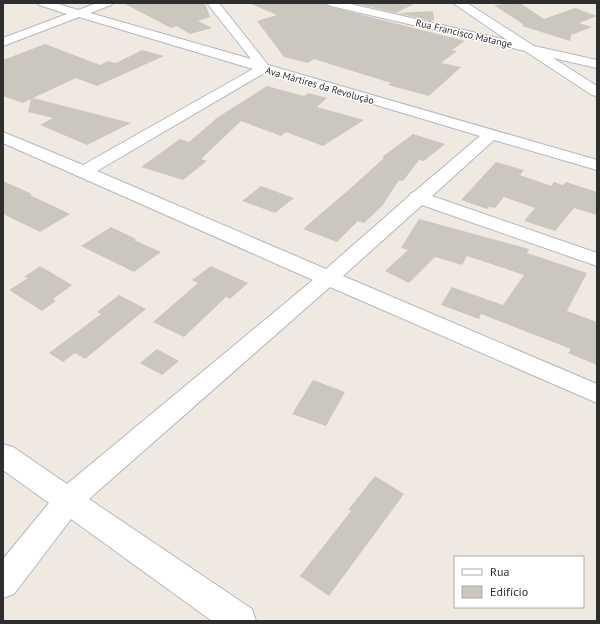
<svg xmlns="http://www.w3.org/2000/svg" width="600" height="624" viewBox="0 0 600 624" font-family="'PT Sans',sans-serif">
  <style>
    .building { fill: #cbc7bf }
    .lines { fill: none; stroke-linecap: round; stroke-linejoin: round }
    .minor-casing { stroke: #b4b7c1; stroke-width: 2 }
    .minor { fill: #fff; fill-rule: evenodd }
    .labels { text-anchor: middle; stroke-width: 3; stroke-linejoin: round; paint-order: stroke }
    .far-street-label { font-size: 10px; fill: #2e2e2e; stroke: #fff }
  </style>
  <rect width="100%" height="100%" fill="#efe9e1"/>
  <!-- building -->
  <g class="building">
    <polygon points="123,3 205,3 210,17 198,21 212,28 190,34 177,26 171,28"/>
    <polygon points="249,3 324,3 331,7 465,41 452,50 457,51 441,63 461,67 429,96 388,85 391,83 314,59 308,63 284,57 257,21 277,15"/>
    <polygon points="353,3 416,3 396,13"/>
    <polygon points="520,3 544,19 575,8 597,16 579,23 592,27 571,35 570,41 522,26 524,25 494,5"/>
    <polygon points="433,11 434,20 430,21 398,13"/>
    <polygon points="45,44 100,65 108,61 116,63 142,50 164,56 97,86 76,78 33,98 131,123 87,145 40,125 53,118 28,112 31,99 23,103 3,96 3,60"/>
    <polygon points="267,86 304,96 308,93 327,98 317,107 364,120 323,146 286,132 281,136 241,121 201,159 207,161 183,180 141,167 180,139 189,142 218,117"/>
    <polygon points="413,134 445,144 424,161 419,160 403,181 399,180 382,206 364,223 358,221 337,242 303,229 352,187 384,158 382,157"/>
    <polygon points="496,162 524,170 520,175 551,186 554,182 563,185 566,182 597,192 597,215 574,208 555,231 524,221 535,208 504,197 495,208 489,207 487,209 461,200"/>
    <polygon points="3,181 32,194 30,195 70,214 40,232 3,214"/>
    <polygon points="261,186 294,198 275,213 242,201"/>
    <polygon points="419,219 529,249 527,253 587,273 567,311 597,322 597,365 568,353 571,349 481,314 479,319 441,305 452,287 503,305 524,275 467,256 462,265 435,257 409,283 385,271 408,250 401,248"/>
    <polygon points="111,227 136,239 134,240 161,252 134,272 81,246"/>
    <polygon points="40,266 72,285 53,299 56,301 42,311 9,290 28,278 24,277"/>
    <polygon points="211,266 248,283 230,299 226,297 184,337 153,322 198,283 192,280"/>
    <polygon points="119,295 146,309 85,359 75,353 63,362 49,353 101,314 97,312"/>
    <polygon points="157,349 179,361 162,375 140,363"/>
    <polygon points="313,380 345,392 326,426 292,414"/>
    <polygon points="375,476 404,494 329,596 300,576 351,511 348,510"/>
  </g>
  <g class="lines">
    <!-- minor casing -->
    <g class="minor-casing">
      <g id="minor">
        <path d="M37,3H55L78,10L97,3H113L111,5L90,13L251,59L207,3H219L268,65L597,160V170L494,140L432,196L597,253V266L422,205L343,276L597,384V403L330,287L89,499L252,609L256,621H212L71,519L14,594L3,598V559L49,503L3,470V444L13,447L67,484L313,280L3,143V132L83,165L253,69L79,17L3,46V38L67,14L39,5ZM266,72L480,136L414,192L411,193L408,197L326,269L97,171Z"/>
        <polygon points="325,3 346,3 507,40 453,3 467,3 534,46 597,60 597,68 553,58 597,86 597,96 592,95 525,51 331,6"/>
      </g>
    </g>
    <!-- minor -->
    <use href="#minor" class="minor"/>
  </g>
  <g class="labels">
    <!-- far-street labels -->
    <g class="far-street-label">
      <text transform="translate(464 33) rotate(13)" y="4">Rua Francisco Matange</text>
      <text transform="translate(320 85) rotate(16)" y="4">Ava Mártires da Revolução</text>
    </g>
  </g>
  <!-- border -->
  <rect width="600" height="624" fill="none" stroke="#2e2e2e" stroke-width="8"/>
  <!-- legend -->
  <rect x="454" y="556" width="130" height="52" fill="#ffffff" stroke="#ababab"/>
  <rect x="462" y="569" width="20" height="6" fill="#ffffff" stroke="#ababab"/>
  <text x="490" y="576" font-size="12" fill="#2e2e2e">Rua</text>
  <rect x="462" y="586" width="20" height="12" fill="#cbc7bf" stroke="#ababab"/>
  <text x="490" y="596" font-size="12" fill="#2e2e2e">Edifício</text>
</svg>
